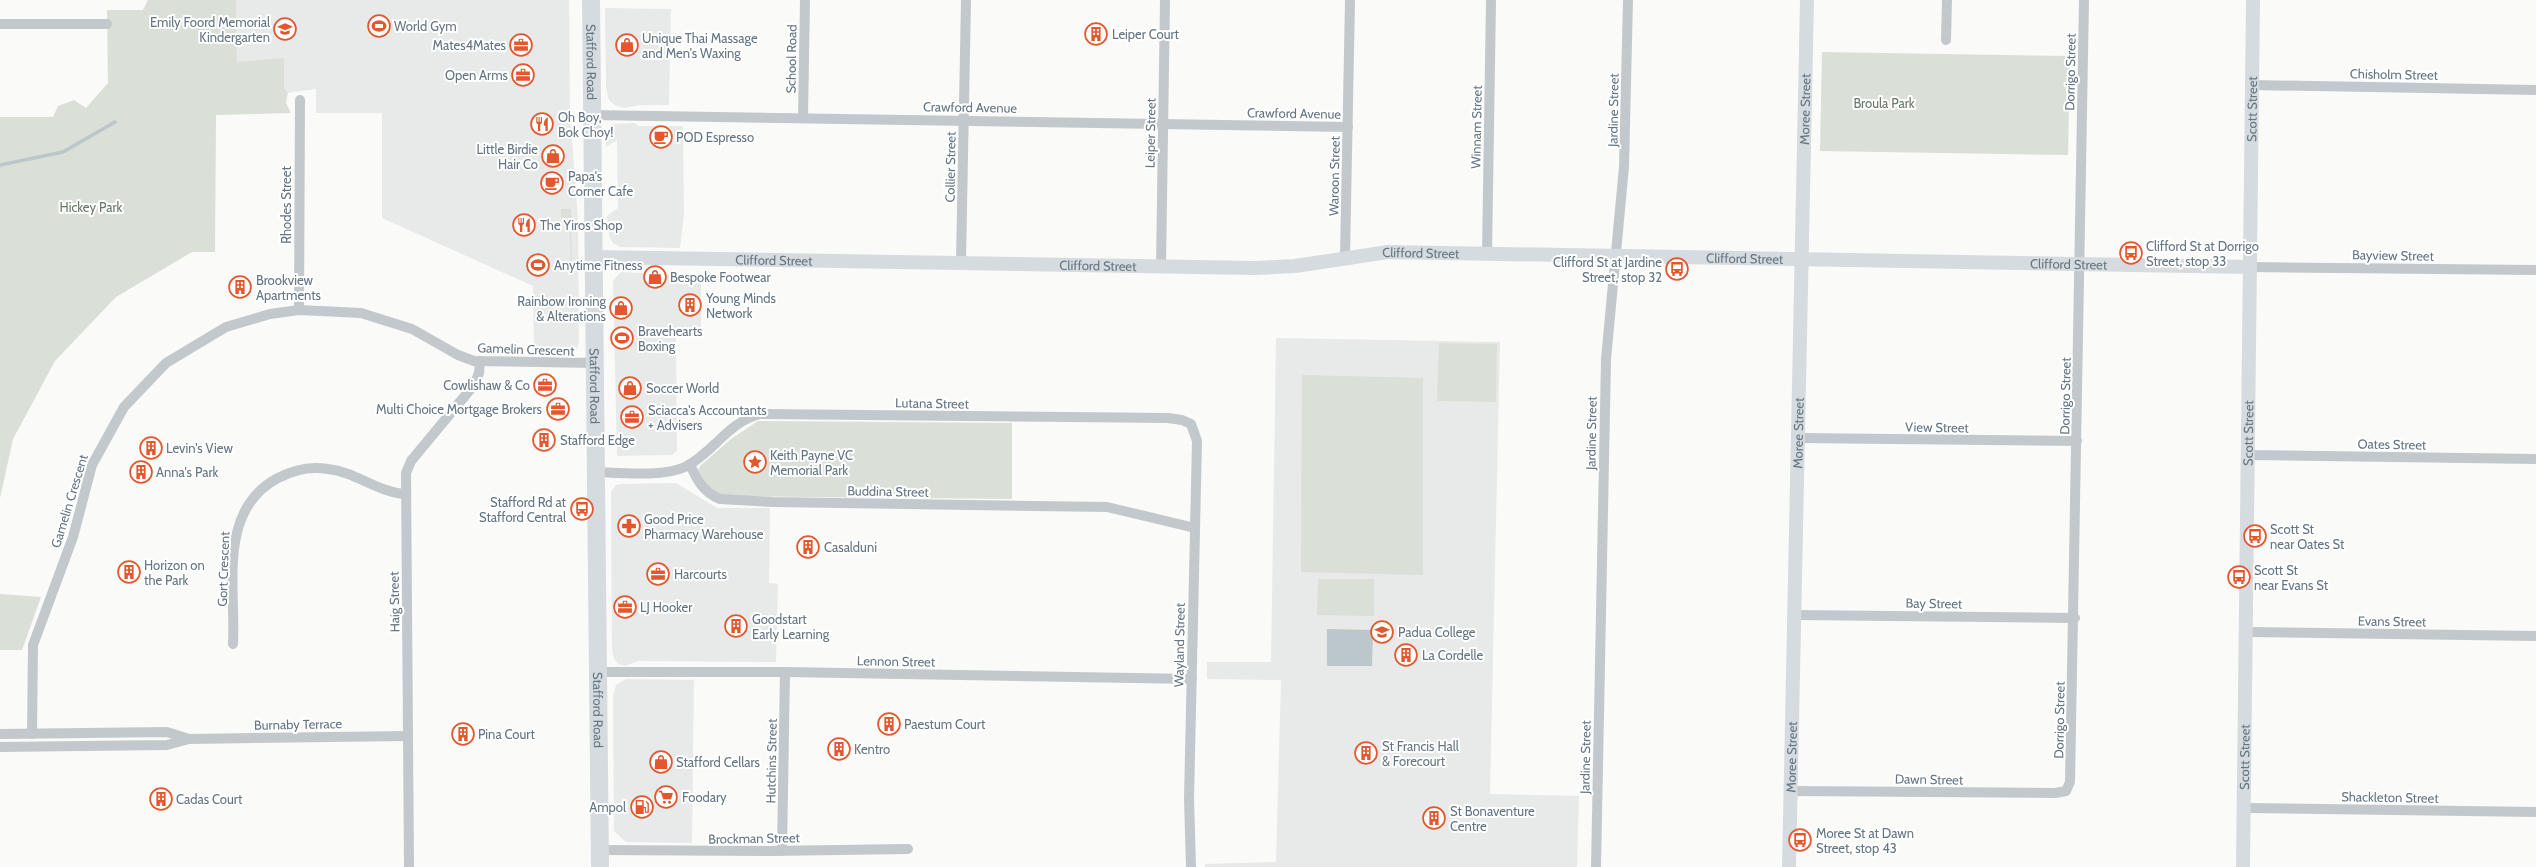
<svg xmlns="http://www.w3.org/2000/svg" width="2536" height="867" viewBox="0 0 2536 867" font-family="Cabin,sans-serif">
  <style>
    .built { fill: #e8e9e9 }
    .green { fill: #dadfd7 }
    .water { fill: #bbc7cb }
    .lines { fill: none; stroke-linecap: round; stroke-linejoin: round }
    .stream { stroke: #bbc7cb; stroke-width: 3.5 }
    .street { stroke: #c3c8cc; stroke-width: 10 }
    .secondary { stroke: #d6dbdf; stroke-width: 14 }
    .highway { stroke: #d6dbdf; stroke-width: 18 }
    .labels { text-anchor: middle; stroke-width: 4; stroke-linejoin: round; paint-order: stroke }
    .poi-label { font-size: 13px; fill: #657683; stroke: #fff; text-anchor: start }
    .street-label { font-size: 13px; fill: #657683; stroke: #fff }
    .park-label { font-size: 13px; fill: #687a64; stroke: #fff }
  </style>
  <rect width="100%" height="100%" fill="#fafaf8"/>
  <!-- built -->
  <g class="built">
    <polygon points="236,0 569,0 570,112 578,221 579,343 575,353 564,357 551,353 534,353 533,286 382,218 382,113 316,113 316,89 288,93 284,88 237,62"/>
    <polygon points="605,8 671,9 669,105 640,105 624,108 616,106 609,100 606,88"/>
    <polygon points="635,123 638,126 683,126 684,214 680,248 620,247 613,243 609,236 607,216 618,208 617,140 606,147 606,131 614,124"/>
    <polygon points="621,272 701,276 701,330 691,336 679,333 676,337 677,451 672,455 617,456 613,280"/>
    <polygon points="1276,338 1500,342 1490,794 1579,796 1577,867 1205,867 1205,864 1276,862 1281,680 1207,679 1207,662 1271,662"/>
    <polygon points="676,483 717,508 770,508 769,583 778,584 776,662 639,661 625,666 619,664 614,659 612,651 611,492 616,485 621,484"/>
    <polygon points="626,679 694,680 692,843 626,842 614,831 613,695 616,685"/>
  </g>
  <!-- green -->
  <g class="green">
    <polygon points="148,0 236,0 237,62 284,58 284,88 288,93 286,103 291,113 216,115 215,252 192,252 116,297 55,361 13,439 0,498 0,117 53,117 58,106 74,100 86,108 108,83 107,10 143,10"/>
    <polygon points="1822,52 2070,56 2068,155 1820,151"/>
    <polygon points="561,209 571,209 572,284 569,218 561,218"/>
    <polygon points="1439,343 1497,344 1496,402 1437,401"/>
    <polygon points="1302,375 1423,378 1423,575 1301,572"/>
    <polygon points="758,421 1012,423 1012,499 724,496 707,488 698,470 700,466 731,439"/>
    <polygon points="1318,579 1374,579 1374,616 1317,615"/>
    <polygon points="0,594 41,597 22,650 0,650"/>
  </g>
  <!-- water -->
  <polygon class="water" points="1327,629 1373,630 1372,666 1327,666"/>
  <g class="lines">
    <!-- stream -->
    <polyline class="stream" points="0,165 63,152 115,122"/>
    <!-- street -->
    <g class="street">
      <polyline points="0,24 107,24"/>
      <polyline points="1946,40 1947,0"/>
      <polyline points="2251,85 2536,90"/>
      <polyline points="591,115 1348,127"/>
      <polyline points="803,118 805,0"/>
      <polyline points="1487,254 1491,0"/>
      <polyline points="1345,257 1350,0"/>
      <polyline points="961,262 966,0"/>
      <polyline points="1161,267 1165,0"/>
      <polyline points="2250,267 2536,270"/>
      <polyline points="299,310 300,100"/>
      <polyline points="1798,438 2077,441"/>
      <polyline points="2248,455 2536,459"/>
      <path d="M690,464C696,479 704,493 720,499L773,502L1107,507L1195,528"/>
      <path d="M597,472C621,473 663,477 685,467C713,453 728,422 760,414L1168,418L1182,420L1191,424L1197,441L1189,799L1191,867"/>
      <polyline points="1794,615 2075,618"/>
      <polyline points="2247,632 2536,636"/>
      <path d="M233,644C236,587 217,510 278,478C293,470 311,466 328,469C356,472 377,492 405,494"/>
      <polyline points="599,672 785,672 1192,679"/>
      <polyline points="0,734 167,732 189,739"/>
      <polyline points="32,734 33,645 73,537 92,465 124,407 166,363 226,327 270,314 299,310 361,313 412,329 458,355 474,361 595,363"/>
      <polyline points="0,747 167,745 189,739 408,736"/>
      <polyline points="1791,791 2055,793 2066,791 2070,782 2084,0"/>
      <polyline points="2244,808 2536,812"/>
      <polyline points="600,850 769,851 908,849"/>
      <polyline points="782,851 785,672"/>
      <polyline points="409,867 406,473 411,461 474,385 479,373 480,361"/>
      <polyline points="1596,867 1606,359 1624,167 1628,0"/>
    </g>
    <!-- secondary -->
    <g class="secondary">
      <path id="s1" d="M593,257L1255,268L1295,266L1388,252L2250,267"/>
      <path id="s2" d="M1789,867L1807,0"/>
      <path id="s3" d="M2243,867L2253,0"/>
    </g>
    <!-- highway -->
    <path class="highway" id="s4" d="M591,0L600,867"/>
  </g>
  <!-- icons -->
  <defs>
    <g id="stadium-ring" transform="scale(1.15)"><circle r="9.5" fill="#fff" stroke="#e4572e" stroke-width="1.5"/><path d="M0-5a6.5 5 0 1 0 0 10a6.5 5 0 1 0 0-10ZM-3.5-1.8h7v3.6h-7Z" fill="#e4572e"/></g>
    <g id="school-ring" transform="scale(1.15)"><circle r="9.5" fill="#fff" stroke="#e4572e" stroke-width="1.5"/><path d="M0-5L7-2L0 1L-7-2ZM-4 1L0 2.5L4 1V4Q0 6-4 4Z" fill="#e4572e"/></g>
    <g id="building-ring" transform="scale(1.15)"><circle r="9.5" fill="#fff" stroke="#e4572e" stroke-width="1.5"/><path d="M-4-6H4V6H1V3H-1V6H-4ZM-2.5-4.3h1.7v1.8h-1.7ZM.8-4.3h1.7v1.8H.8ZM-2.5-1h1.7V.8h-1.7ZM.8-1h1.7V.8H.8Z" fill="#e4572e"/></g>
    <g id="office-ring" transform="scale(1.15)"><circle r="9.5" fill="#fff" stroke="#e4572e" stroke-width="1.5"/><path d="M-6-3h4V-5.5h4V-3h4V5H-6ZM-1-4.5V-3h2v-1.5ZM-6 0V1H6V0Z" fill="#e4572e"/></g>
    <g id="shop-ring" transform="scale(1.15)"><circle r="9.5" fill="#fff" stroke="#e4572e" stroke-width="1.5"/><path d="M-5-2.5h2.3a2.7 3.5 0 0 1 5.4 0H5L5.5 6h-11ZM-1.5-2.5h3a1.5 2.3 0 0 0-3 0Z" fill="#e4572e"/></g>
    <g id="restaurant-ring" transform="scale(1.15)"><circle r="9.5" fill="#fff" stroke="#e4572e" stroke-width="1.5"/><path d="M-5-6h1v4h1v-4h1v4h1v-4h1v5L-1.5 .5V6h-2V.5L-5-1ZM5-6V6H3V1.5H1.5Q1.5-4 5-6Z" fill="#e4572e"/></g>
    <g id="cafe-ring" transform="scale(1.15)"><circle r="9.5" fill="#fff" stroke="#e4572e" stroke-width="1.5"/><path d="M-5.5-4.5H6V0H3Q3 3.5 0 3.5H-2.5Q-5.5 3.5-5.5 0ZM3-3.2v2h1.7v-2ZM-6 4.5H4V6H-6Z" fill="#e4572e"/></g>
    <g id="bus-ring" transform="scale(1.15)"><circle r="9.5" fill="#fff" stroke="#e4572e" stroke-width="1.5"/><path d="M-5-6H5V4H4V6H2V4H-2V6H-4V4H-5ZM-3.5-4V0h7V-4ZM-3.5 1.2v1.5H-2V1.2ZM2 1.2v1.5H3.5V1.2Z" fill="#e4572e"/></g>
    <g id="sight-ring" transform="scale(1.15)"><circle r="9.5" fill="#fff" stroke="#e4572e" stroke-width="1.5"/><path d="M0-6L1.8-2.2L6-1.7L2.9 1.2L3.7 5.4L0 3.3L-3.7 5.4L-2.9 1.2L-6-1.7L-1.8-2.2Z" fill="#e4572e"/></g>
    <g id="pharmacy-ring" transform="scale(1.15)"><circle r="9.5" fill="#fff" stroke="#e4572e" stroke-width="1.5"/><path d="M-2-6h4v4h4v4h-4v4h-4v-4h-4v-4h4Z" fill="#e4572e"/></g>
    <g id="supermarket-ring" transform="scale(1.15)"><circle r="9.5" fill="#fff" stroke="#e4572e" stroke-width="1.5"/><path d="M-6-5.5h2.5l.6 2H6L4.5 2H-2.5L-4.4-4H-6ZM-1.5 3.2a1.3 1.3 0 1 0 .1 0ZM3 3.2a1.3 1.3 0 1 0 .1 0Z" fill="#e4572e"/></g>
    <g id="fuel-ring" transform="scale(1.15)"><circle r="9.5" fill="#fff" stroke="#e4572e" stroke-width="1.5"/><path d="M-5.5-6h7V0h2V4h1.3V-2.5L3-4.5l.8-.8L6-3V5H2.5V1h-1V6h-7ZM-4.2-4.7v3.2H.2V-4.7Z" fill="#e4572e"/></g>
  </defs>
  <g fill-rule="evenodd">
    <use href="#stadium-ring" x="379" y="26"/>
    <use href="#school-ring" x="285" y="29"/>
    <use href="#building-ring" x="1096" y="34"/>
    <use href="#office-ring" x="521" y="45"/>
    <use href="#shop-ring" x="627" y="45"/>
    <use href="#office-ring" x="523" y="75"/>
    <use href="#restaurant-ring" x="542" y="124"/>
    <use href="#cafe-ring" x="661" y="137"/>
    <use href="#shop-ring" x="553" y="156"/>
    <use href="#cafe-ring" x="552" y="183"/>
    <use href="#restaurant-ring" x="524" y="225"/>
    <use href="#bus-ring" x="2131" y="253"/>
    <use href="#stadium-ring" x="538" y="265"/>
    <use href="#bus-ring" x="1677" y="269"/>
    <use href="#shop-ring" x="655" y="277"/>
    <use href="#building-ring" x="240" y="287"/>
    <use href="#building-ring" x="690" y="305"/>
    <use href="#shop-ring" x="621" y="308"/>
    <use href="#stadium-ring" x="622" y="338"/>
    <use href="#office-ring" x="545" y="385"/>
    <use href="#shop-ring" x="630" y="388"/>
    <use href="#office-ring" x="558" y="409"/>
    <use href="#office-ring" x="632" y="417"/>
    <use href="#building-ring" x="544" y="440"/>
    <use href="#building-ring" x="151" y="448"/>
    <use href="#sight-ring" x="755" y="462"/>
    <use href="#building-ring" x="141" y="472"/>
    <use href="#bus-ring" x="582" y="509"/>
    <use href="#pharmacy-ring" x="629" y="526"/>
    <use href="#bus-ring" x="2255" y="536"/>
    <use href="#building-ring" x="808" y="547"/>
    <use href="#building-ring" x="129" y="572"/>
    <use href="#office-ring" x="658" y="574"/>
    <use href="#bus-ring" x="2239" y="577"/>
    <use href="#office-ring" x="625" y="607"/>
    <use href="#building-ring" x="736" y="626"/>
    <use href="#school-ring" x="1382" y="632"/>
    <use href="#building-ring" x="1406" y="655"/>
    <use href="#building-ring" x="889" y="724"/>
    <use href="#building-ring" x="463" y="734"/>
    <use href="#building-ring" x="839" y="749"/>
    <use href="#building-ring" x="1366" y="753"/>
    <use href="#shop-ring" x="661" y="762"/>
    <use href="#supermarket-ring" x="666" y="797"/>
    <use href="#building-ring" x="161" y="799"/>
    <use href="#fuel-ring" x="642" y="807"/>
    <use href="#building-ring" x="1434" y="818"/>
    <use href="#bus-ring" x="1800" y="840"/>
  </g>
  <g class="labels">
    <!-- poi labels -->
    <g class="poi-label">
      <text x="270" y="27" text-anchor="end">Emily Foord Memorial<tspan x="270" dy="15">Kindergarten</tspan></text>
      <text x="394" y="31">World Gym</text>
      <text x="1112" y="39">Leiper Court</text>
      <text x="642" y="43">Unique Thai Massage<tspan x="642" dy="15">and Men's Waxing</tspan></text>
      <text x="506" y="50" text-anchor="end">Mates4Mates</text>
      <text x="508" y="80" text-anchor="end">Open Arms</text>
      <text x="558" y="122">Oh Boy,<tspan x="558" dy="15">Bok Choy!</tspan></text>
      <text x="676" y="142">POD Espresso</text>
      <text x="538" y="154" text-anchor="end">Little Birdie<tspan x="538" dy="15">Hair Co</tspan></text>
      <text x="568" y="181">Papa's<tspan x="568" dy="15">Corner Cafe</tspan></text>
      <text x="540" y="230">The Yiros Shop</text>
      <text x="2146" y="251">Clifford St at Dorrigo<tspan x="2146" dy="15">Street, stop 33</tspan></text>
      <text x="1662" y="267" text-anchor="end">Clifford St at Jardine<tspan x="1662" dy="15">Street, stop 32</tspan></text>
      <text x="554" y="270">Anytime Fitness</text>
      <text x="670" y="282">Bespoke Footwear</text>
      <text x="256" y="285">Brookview<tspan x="256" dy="15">Apartments</tspan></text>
      <text x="706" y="303">Young Minds<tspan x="706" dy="15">Network</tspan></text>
      <text x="606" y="306" text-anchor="end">Rainbow Ironing<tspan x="606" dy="15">&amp; Alterations</tspan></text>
      <text x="638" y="336">Bravehearts<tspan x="638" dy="15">Boxing</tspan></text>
      <text x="530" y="390" text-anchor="end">Cowlishaw &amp; Co</text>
      <text x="646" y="393">Soccer World</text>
      <text x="542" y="414" text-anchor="end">Multi Choice Mortgage Brokers</text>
      <text x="648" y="415">Sciacca's Accountants<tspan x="648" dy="15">+ Advisers</tspan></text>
      <text x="560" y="445">Stafford Edge</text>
      <text x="166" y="453">Levin's View</text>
      <text x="770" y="460">Keith Payne VC<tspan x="770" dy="15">Memorial Park</tspan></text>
      <text x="156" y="477">Anna's Park</text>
      <text x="566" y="507" text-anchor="end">Stafford Rd at<tspan x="566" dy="15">Stafford Central</tspan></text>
      <text x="644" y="524">Good Price<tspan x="644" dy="15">Pharmacy Warehouse</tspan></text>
      <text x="2270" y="534">Scott St<tspan x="2270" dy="15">near Oates St</tspan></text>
      <text x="824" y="552">Casalduni</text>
      <text x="144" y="570">Horizon on<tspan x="144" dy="15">the Park</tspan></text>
      <text x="2254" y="575">Scott St<tspan x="2254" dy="15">near Evans St</tspan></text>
      <text x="674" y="579">Harcourts</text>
      <text x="640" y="612">LJ Hooker</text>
      <text x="752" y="624">Goodstart<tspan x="752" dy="15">Early Learning</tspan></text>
      <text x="1398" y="637">Padua College</text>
      <text x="1422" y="660">La Cordelle</text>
      <text x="904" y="729">Paestum Court</text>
      <text x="478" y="739">Pina Court</text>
      <text x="1382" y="751">St Francis Hall<tspan x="1382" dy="15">&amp; Forecourt</tspan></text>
      <text x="854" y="754">Kentro</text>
      <text x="676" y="767">Stafford Cellars</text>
      <text x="682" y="802">Foodary</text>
      <text x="176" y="804">Cadas Court</text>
      <text x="626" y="812" text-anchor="end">Ampol</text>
      <text x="1450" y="816">St Bonaventure<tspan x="1450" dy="15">Centre</tspan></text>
      <text x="1816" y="838">Moree St at Dawn<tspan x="1816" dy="15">Street, stop 43</tspan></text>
    </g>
    <!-- street labels -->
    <g class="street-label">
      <text transform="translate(791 59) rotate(-89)" y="5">School Road</text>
      <text dy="5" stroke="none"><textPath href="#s4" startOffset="62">Stafford Road</textPath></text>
      <text transform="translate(2070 72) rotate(-89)" y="5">Dorrigo Street</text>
      <text transform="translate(2394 74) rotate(1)" y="5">Chisholm Street</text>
      <text transform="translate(970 107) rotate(1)" y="5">Crawford Avenue</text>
      <text transform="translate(1613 110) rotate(-89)" y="5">Jardine Street</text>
      <text dy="5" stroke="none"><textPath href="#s2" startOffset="758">Moree Street</textPath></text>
      <text dy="5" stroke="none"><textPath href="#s3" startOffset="758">Scott Street</textPath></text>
      <text transform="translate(1294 113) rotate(1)" y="5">Crawford Avenue</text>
      <text transform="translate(1476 127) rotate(-89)" y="5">Winnam Street</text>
      <text transform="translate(1150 133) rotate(-89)" y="5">Leiper Street</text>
      <text transform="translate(950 167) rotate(-89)" y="5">Collier Street</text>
      <text transform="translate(1334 176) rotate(-89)" y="5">Waroon Street</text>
      <text transform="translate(286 205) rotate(-90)" y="5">Rhodes Street</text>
      <text dy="5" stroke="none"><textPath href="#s1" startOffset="829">Clifford Street</textPath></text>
      <text transform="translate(2393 255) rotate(1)" y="5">Bayview Street</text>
      <text dy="5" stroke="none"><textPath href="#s1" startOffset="181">Clifford Street</textPath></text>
      <text dy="5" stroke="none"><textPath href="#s1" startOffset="1153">Clifford Street</textPath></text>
      <text dy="5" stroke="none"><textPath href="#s1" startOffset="1477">Clifford Street</textPath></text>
      <text dy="5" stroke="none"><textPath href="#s1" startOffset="505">Clifford Street</textPath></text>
      <text transform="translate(526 349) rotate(2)" y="5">Gamelin Crescent</text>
      <text dy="5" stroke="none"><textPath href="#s4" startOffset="386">Stafford Road</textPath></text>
      <text transform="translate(2065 396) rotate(-89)" y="5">Dorrigo Street</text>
      <text transform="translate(932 403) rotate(1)" y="5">Lutana Street</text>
      <text transform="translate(1937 427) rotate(1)" y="5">View Street</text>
      <text transform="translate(1591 433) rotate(-89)" y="5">Jardine Street</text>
      <text dy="5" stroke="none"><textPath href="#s2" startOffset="434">Moree Street</textPath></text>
      <text dy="5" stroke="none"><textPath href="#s3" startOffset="434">Scott Street</textPath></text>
      <text transform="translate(2392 444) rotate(1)" y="5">Oates Street</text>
      <text transform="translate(888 491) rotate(1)" y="5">Buddina Street</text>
      <text transform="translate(69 501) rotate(-73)" y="5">Gamelin Crescent</text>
      <text transform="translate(223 569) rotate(-88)" y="5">Gort Crescent</text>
      <text transform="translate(394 602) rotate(-91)" y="5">Haig Street</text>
      <text transform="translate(1934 603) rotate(1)" y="5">Bay Street</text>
      <text transform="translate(2392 621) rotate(1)" y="5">Evans Street</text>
      <text transform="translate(1179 645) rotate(-89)" y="5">Wayland Street</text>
      <text transform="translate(896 661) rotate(1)" y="5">Lennon Street</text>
      <text dy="5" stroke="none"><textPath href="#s4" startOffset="710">Stafford Road</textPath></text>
      <text transform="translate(2059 720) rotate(-89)" y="5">Dorrigo Street</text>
      <text transform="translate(298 724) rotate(-1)" y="5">Burnaby Terrace</text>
      <text transform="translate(1585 757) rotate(-89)" y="5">Jardine Street</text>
      <text dy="5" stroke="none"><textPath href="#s2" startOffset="110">Moree Street</textPath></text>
      <text dy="5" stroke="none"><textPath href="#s3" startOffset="110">Scott Street</textPath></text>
      <text transform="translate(771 761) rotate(-89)" y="5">Hutchins Street</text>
      <text transform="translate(1929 779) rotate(1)" y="5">Dawn Street</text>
      <text transform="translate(2390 797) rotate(1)" y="5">Shackleton Street</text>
      <text transform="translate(754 838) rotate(-1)" y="5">Brockman Street</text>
    </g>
    <!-- park labels -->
    <g class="park-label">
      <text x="1884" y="108">Broula Park</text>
      <text x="91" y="212">Hickey Park</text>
    </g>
  </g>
</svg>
